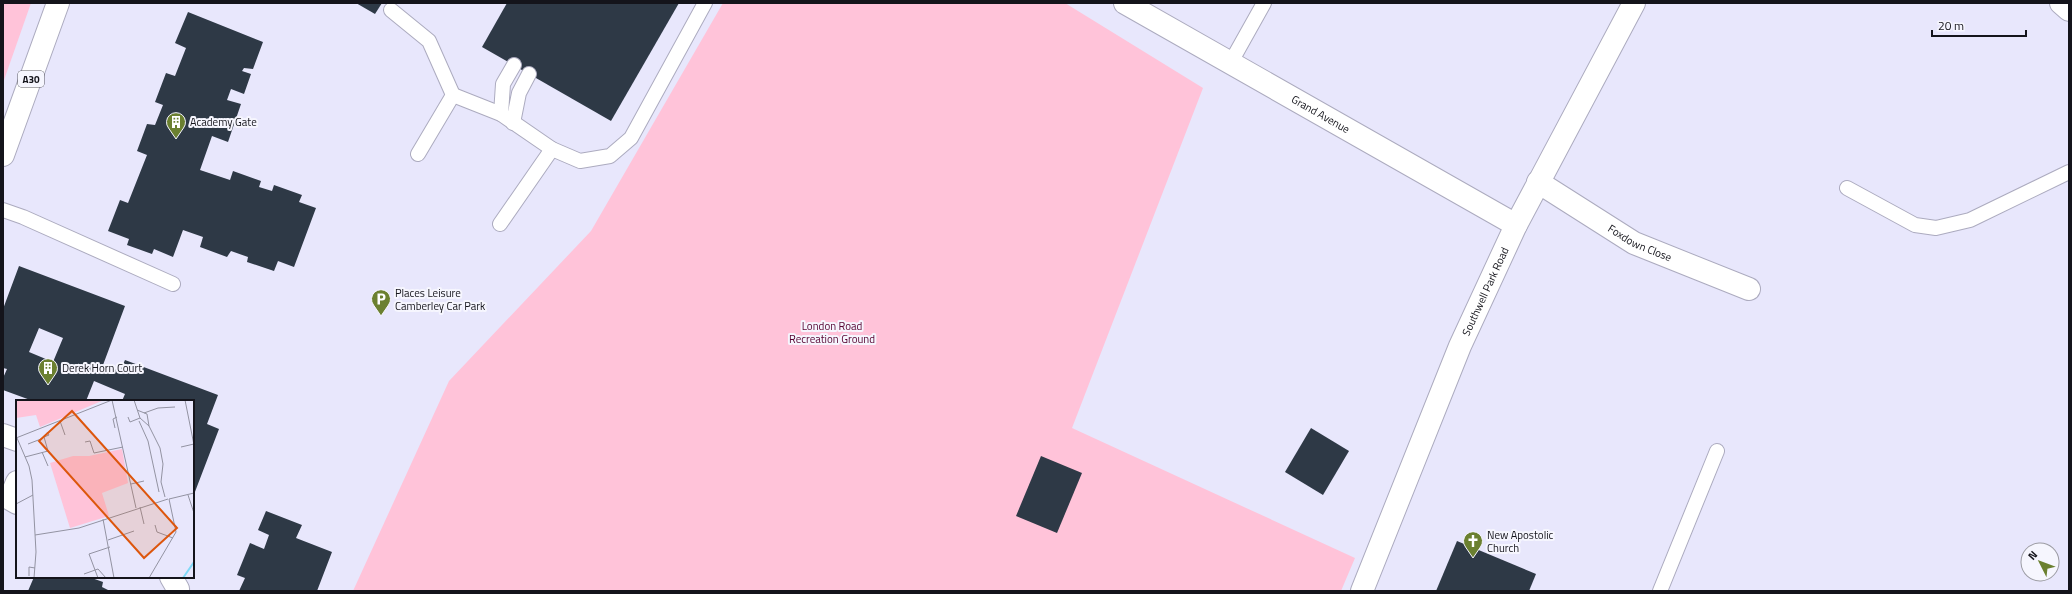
<svg xmlns="http://www.w3.org/2000/svg" width="2072" height="594" viewBox="0 0 2072 594" font-family="'Titillium Web',sans-serif">
  <style>
    .green { fill: #ffc3d9 }
    .building { fill: #2e3946; fill-rule: evenodd }
    .lines { fill: none; stroke-linecap: round; stroke-linejoin: round }
    .lane-casing { stroke: #acabbf; stroke-width: 16 }
    .street-casing { stroke: #acabbf; stroke-width: 24 }
    .primary-casing { stroke: #acabbf; stroke-width: 24 }
    .lane { stroke: #fff; stroke-width: 14 }
    .street { stroke: #fff; stroke-width: 22 }
    .primary { stroke: #fff; stroke-width: 22 }
    .labels { text-anchor: middle; stroke-width: 4; stroke-linejoin: round; paint-order: stroke }
    .shield { fill: #f6f6fe; stroke: #58585f; stroke-width: 1 }
    .shield-label { font-size: 10px; font-weight: bold; fill: #14141b }
    .street-label { font-size: 11px; fill: #14141b; stroke: #f6f6fe }
    .poi-label { font-size: 11px; fill: #14141b; stroke: #f6f6fe; text-anchor: start }
    .park-label { font-size: 11px; fill: #560331; stroke: #f6f6fe }
    .inset-river { fill: none; stroke: #80d9f7; stroke-width: 2 }
    .inset-road { fill: none; stroke: #9393a2; stroke-width: 1 }
    .view { fill: #dd560d; fill-opacity: 0.15; stroke: #dd560d; stroke-width: 2 }
    .inset-edge { fill: none; stroke: #14141b; stroke-width: 2 }
  </style>
  <rect width="100%" height="100%" fill="#e8e7fc"/>
  <!-- green -->
  <g class="green">
    <polygon points="3,3 31,3 3,83"/>
    <polygon points="723,3 1065,3 1203,88 1072,428 1355,558 1341,591 353,591 449,381 591,231"/>
  </g>
  <!-- building -->
  <g class="building">
    <polygon points="356,3 382,3 375,14"/>
    <polygon points="507,3 679,3 611,121 482,47"/>
    <polygon points="188,12 263,42 253,69 244,68 242,71 251,74 244,94 231,89 227,100 241,104 228,142 212,136 200,170 230,180 233,171 261,181 259,187 272,191 274,185 302,195 299,202 316,208 294,267 278,261 274,271 247,262 248,257 231,251 227,257 200,247 203,237 183,230 173,257 154,249 152,254 127,245 129,239 108,231 120,200 128,203 147,155 137,151 147,124 155,125 163,105 155,102 166,73 175,76 186,48 175,43"/>
    <path d="M19,266L125,306L103,365L120,371L125,360L218,395L207,424L219,429L193,497V401H122L125,394L94,381L86,401H33L3,390V378L7,369L3,368V309ZM39,328L63,338L53,362L29,352Z"/>
    <polygon points="1311,428 1349,451 1323,495 1285,472"/>
    <polygon points="1041,456 1082,473 1057,533 1016,516"/>
    <polygon points="266,511 302,525 296,538 332,552 317,591 239,591 245,578 237,575 250,543 264,549 269,535 258,530"/>
    <polygon points="1457,541 1536,574 1529,591 1436,591"/>
    <polygon points="34,577 89,577 103,582 102,587 110,591 28,591"/>
  </g>
  <g class="lines">
    <!-- lane casing -->
    <g class="lane-casing">
      <g id="lane">
        <polyline points="391,10 429,41 453,95"/>
        <polyline points="1231,62 1264,3"/>
        <polyline points="501,114 503,84 514,65"/>
        <polyline points="513,123 519,93 529,74"/>
        <polyline points="418,154 453,95 501,114 552,149 580,161 610,156 631,138 705,3"/>
        <polyline points="1847,188 1915,225 1936,228 1970,220 2069,172"/>
        <polyline points="3,210 23,217 173,284"/>
        <polyline points="500,224 552,149"/>
        <polyline points="1660,591 1717,451"/>
      </g>
    </g>
    <!-- street casing -->
    <g class="street-casing">
      <g id="street">
        <path id="s1" d="M1125,3L1516,225"/>
        <polyline points="2061,3 2069,10"/>
        <path id="s2" d="M1538,182L1634,243L1749,289"/>
        <polyline points="3,435 17,440"/>
        <polyline points="17,482 10,499 17,503"/>
        <polyline points="171,577 178,589 177,591"/>
        <path id="s3" d="M1362,591L1460,346L1516,225L1634,3"/>
      </g>
    </g>
    <!-- primary casing -->
    <g class="primary-casing">
      <polyline id="primary" points="3,155 58,3"/>
    </g>
    <!-- lane -->
    <use href="#lane" class="lane"/>
    <!-- street -->
    <use href="#street" class="street"/>
    <!-- primary -->
    <use href="#primary" class="primary"/>
  </g>
  <!-- icons -->
  <defs>
    <g id="building-pin" transform="scale(1)"><path d="M0 17L-7.5 6A9.5 9.5 0 1 1 7.5 6Z" fill="#6b8030" stroke="#f6f6fe"/><path d="M-4-6H4V6H1V3H-1V6H-4ZM-2.5-4.3h1.7v1.8h-1.7ZM.8-4.3h1.7v1.8H.8ZM-2.5-1h1.7V.8h-1.7ZM.8-1h1.7V.8H.8Z" fill="#fff"/></g>
    <g id="parking-pin" transform="scale(1)"><path d="M0 17L-7.5 6A9.5 9.5 0 1 1 7.5 6Z" fill="#6b8030" stroke="#f6f6fe"/><path d="M-3.5-5.5H1a3.5 3.5 0 0 1 0 7H-1V5.5H-3.5ZM-1-3.4V-.6H.8a1.4 1.4 0 0 0 0-2.8Z" fill="#fff"/></g>
    <g id="church-pin" transform="scale(1)"><path d="M0 17L-7.5 6A9.5 9.5 0 1 1 7.5 6Z" fill="#6b8030" stroke="#f6f6fe"/><path d="M-1.2-6h2.4v3.5h3.3v2.4h-3.3V6h-2.4V-.1h-3.3v-2.4h3.3Z" fill="#fff"/></g>
  </defs>
  <g fill-rule="evenodd">
    <use href="#building-pin" x="176" y="122"/>
    <use href="#parking-pin" x="381" y="299"/>
    <use href="#building-pin" x="48" y="368"/>
    <use href="#church-pin" x="1473" y="541"/>
  </g>
  <g class="labels">
    <!-- shield labels -->
    <rect class="shield" x="18" y="71" width="26" height="16" rx="3"/>
    <g class="shield-label">
      <text x="31" y="83">A30</text>
    </g>
    <!-- street labels -->
    <g class="street-label">
      <text dy="4" stroke="none"><textPath href="#s1" startOffset="225">Grand Avenue</textPath></text>
      <text dy="4" stroke="none"><textPath href="#s2" startOffset="119">Foxdown Close</textPath></text>
      <text dy="4" stroke="none"><textPath href="#s3" startOffset="324">Southwell Park Road</textPath></text>
    </g>
    <!-- poi labels -->
    <g class="poi-label">
      <text x="190" y="126">Academy Gate</text>
      <text x="395" y="297">Places Leisure<tspan x="395" dy="13">Camberley Car Park</tspan></text>
      <text x="62" y="372">Derek Horn Court</text>
      <text x="1487" y="539">New Apostolic<tspan x="1487" dy="13">Church</tspan></text>
    </g>
    <!-- park labels -->
    <g class="park-label">
      <text x="832" y="330">London Road<tspan x="832" dy="13">Recreation Ground</tspan></text>
    </g>
  </g>
  <!-- overview -->
  <g transform="translate(16 400)">
    <rect width="178" height="178" fill="#e8e7fc"/>
    <path d="M0,0H88L24,27L20,15L0,18ZM106,49L112,83L86,93L93,116L54,128L34,63L57,56H73Z" fill="#ffc3d9"/>
    <path class="inset-river" d="M167,178L178,162"/>
    <path class="inset-road" d="M96,0L120,108M118,0L124,18L133,26L144,48L147,64L145,82L149,97M169,0L178,45M121,10L131,14L133,26M128,13L142,8L159,7M112,17L114,22L124,18M44,21L49,35M123,21L132,41L143,92M99,28L97,19L101,17M0,38L96,0M1,38L13,66L16,80L20,152L18,178M69,42L74,41L78,53L107,47M12,44L25,39M165,47L178,44M26,52L32,66M9,57L32,51L28,37L33,35L31,32M115,84L128,81M172,95L178,113M153,99L178,93M0,104L17,95M124,107L128,124M87,119L98,178M139,125L141,132L157,138M19,135L63,128L152,99M92,140L118,131M68,174L82,169L90,178M13,176V167L19,168M82,178L73,154L94,147M133,178L160,132L153,99"/>
    <path class="view" d="M56,11L161,128L128,158L23,41Z"/>
    <rect width="178" height="178" class="inset-edge"/>
  </g>
  <!-- border -->
  <rect width="2072" height="594" fill="none" stroke="#14141b" stroke-width="8"/>
  <!-- north arrow -->
  <g transform="translate(2040 562) rotate(312)"><circle r="19" fill="#f6f6fe" stroke="#9c9ca3"/>
  <path d="M0-3L7 15L0 10L-7 15Z" fill="#6b8030"/>
  <text y="-6" font-size="11" font-weight="bold" text-anchor="middle" fill="#14141b">N</text>
  </g>
  <!-- scale -->
  <path d="M1932 30v6h94v-6" fill="none" stroke="#14141b" stroke-width="2"/>
  <text x="1938" y="30" font-size="12" fill="#14141b" stroke="#f6f6fe" stroke-width="3" paint-order="stroke">20 m</text>
</svg>
